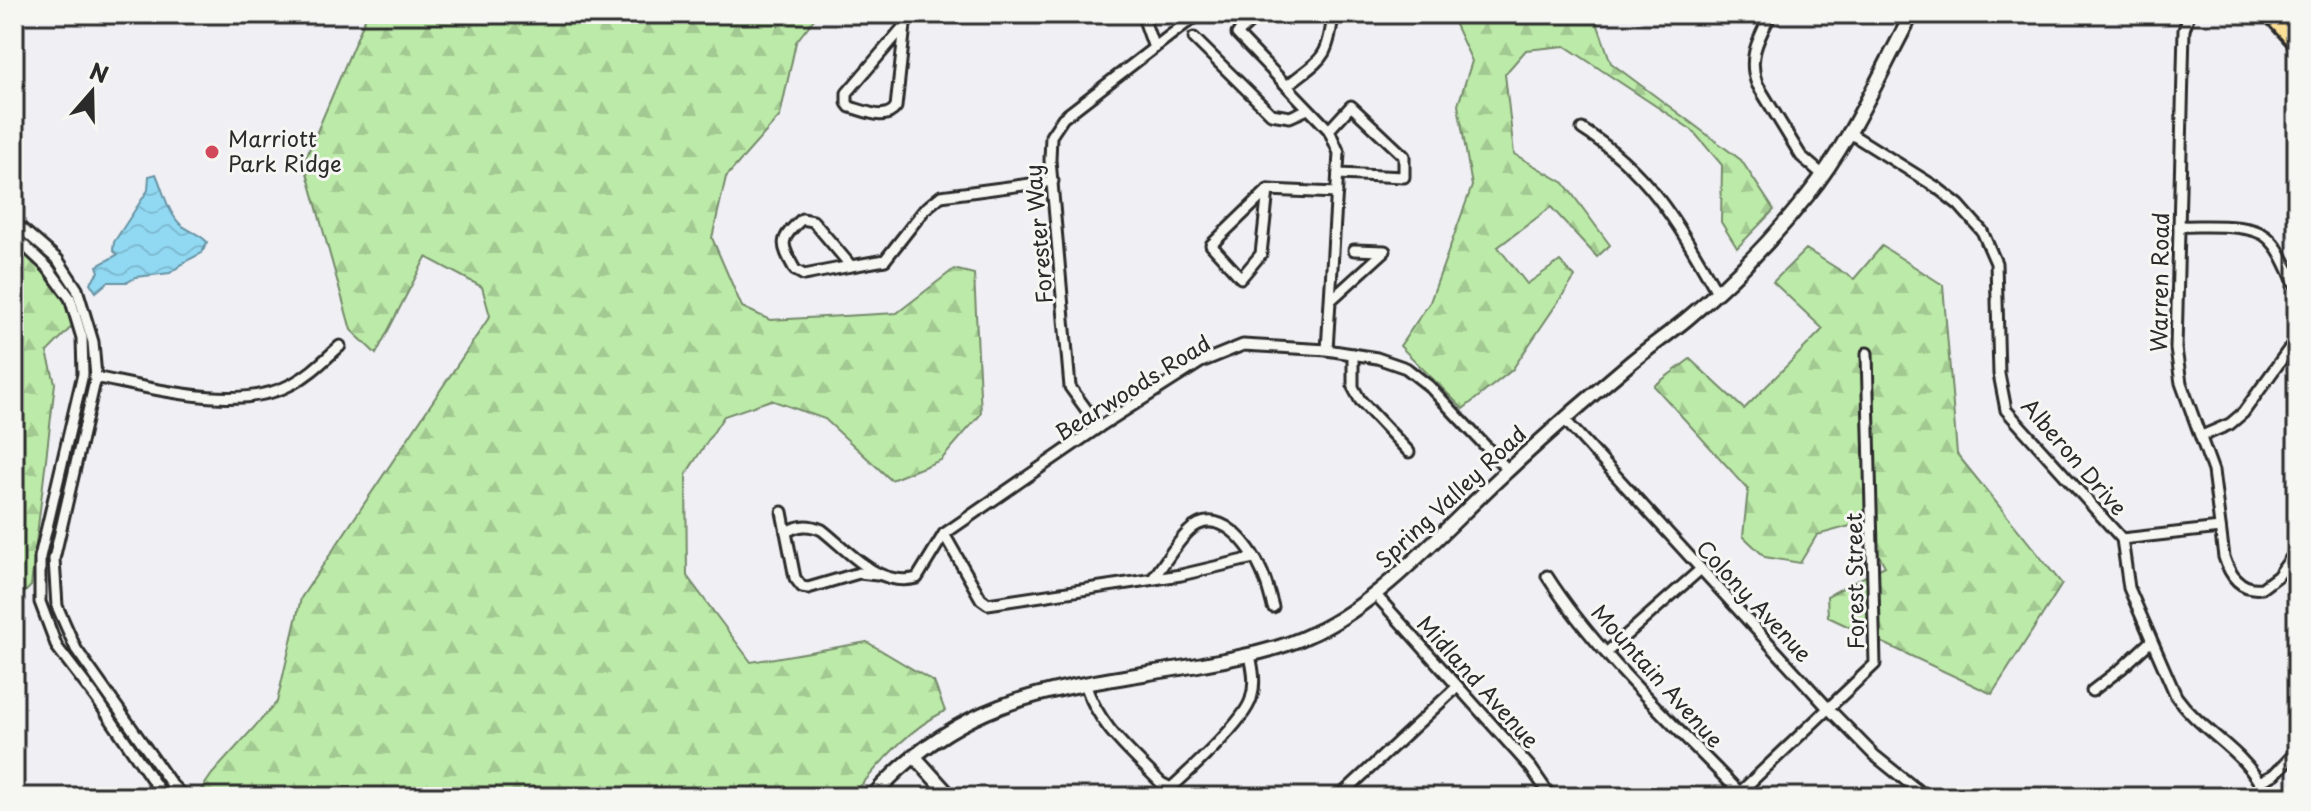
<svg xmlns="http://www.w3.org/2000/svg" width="2311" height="811" viewBox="0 0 2311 811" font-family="'Playpen Sans',sans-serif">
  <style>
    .forest { fill: url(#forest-firs); stroke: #748a6a; stroke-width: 2 }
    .water { fill: url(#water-waves); stroke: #6893a3; stroke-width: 2 }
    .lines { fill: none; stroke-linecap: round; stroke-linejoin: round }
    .street-casing { stroke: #2b2b2b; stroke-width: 15 }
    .secondary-casing { stroke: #2b2b2b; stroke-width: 18 }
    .primary-casing { stroke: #2b2b2b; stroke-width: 20 }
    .street { stroke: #f6f6f2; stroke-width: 9 }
    .secondary { stroke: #f6f6f2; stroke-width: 12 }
    .primary { stroke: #fbdf96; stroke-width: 14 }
    .poi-dot { fill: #d1495b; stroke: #f6f6f2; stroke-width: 3 }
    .labels { text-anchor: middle; stroke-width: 6; stroke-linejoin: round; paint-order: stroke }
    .poi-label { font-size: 22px; fill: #2b2b2b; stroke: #f6f6f2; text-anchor: start }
    .street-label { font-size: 22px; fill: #2b2b2b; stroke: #f6f6f2 }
  </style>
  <defs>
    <pattern id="forest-firs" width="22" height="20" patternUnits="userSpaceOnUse" patternTransform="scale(2)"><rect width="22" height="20" fill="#bceaa8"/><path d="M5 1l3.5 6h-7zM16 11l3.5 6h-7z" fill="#a2c991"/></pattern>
    <pattern id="water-waves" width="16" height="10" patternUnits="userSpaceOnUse" patternTransform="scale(2)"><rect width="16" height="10" fill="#91d9f3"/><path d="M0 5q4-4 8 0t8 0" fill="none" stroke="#7dbad0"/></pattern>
  </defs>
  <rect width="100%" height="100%" fill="#efeff4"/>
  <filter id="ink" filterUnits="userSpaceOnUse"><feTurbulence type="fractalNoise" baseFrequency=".0125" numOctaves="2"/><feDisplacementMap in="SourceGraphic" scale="16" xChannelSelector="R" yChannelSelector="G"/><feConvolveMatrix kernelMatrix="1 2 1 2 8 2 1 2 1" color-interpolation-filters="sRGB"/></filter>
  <g filter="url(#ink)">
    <!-- forest -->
    <g class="forest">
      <path d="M367,14H818L796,42L780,116L726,177L712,238L742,307L770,320L897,313L954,269L974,274L981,414L941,460L891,480L825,419L771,400L724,416L686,474L687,576L751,662L867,642L934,682L945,711C905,731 880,764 851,797H196L212,774L277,702L301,598L490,316L482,287L426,257L376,354L351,330L304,162Z"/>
      <polygon points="1450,14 1594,14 1611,63 1741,160 1774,210 1737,248 1721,222 1722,165 1692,130 1565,46 1526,50 1505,74 1514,154 1564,183 1610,245 1597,257 1551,207 1498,247 1527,284 1560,261 1575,277 1512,370 1463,409 1400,346 1430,302 1472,186 1458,105 1472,61"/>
      <polygon points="14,238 57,272 83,315 47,352 55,383 31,586 14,603"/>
      <polygon points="1882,246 1943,285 1957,454 2062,584 1992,694 1828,617 1827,596 1885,566 1861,523 1817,535 1800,563 1765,557 1743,536 1748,489 1654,386 1690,359 1744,409 1823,329 1773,282 1806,249 1854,279"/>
    </g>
    <!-- water -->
    <path class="water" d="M156,174C163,190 167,210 179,223C187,231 199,233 207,242L202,253L186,261L170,273L136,277L128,282H108L96,292L90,283L99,272L97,266L117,255L113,250L114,242L148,190L149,176Z"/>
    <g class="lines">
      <!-- street casing -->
      <g class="street-casing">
        <g id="street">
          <polyline points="1142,14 1154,48"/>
          <polyline points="1216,14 1236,21 1243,28"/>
          <polyline points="1254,14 1248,24 1237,34 1329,130 1339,153 1327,350"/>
          <path d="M1771,14C1759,38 1747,57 1757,84L1801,156L1823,175"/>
          <path d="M2189,14L2184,30L2176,349L2181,383L2213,471L2224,557C2230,576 2241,591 2262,588L2278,576L2297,550"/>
          <path d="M905,25L896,107C885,122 866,111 850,107L847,103V93Z"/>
          <polyline points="1194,38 1271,114 1290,117 1308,109"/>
          <path d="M1287,86C1321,58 1328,61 1333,14"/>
          <path d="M1582,129C1650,172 1678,224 1717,292"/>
          <polyline points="1329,130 1351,106 1404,156 1404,177 1338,174"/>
          <path d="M1848,132L1936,187L1959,205L1982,231L1996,263L1999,374L2006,410L2122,539L2129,588L2176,696C2200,730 2237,746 2259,782L2275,774L2297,751"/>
          <polygon points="1268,190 1261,254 1241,278 1211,245"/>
          <polyline points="1268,190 1337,193"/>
          <path d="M802,219L813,221L851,266L804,275L795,270C780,243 779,240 802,219Z"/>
          <polyline points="14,222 58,260 77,289 93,342 96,377 54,559 57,606 76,649 172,785 184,797"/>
          <path d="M2179,226C2203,227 2251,222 2268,238C2282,250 2289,273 2297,288"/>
          <polyline points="14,236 48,268 70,298 82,338 83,374 40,557 40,602 57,647 96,698 164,797"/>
          <polyline points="851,266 885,260 925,209 941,196 1053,181"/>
          <polyline points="1331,300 1385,251 1354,250"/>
          <polyline points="1353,354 1353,387 1360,400 1409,452"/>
          <path d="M94,377C151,388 239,413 292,384C311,374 324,360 340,346"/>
          <polyline points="1565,420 1827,707 1874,755 1926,797"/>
          <polyline points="1099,427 1070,387 1050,160 1051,136 1063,118 1185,24 1194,18 1210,14"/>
          <polyline points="2202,436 2230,424 2243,413 2297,338"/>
          <polyline points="782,512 795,578 802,587 808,588 859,573 877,575"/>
          <path d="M786,532C799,525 808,524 822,530C850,552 878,588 917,578L944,534L1099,427L1201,362L1243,345L1327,350L1377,358L1406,368L1429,386L1508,470"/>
          <polyline points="944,534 981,599 988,604 1181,575 1253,558"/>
          <polyline points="2122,539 2220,528"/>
          <path d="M1547,576C1596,653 1678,728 1742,795"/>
          <path d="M1154,577C1165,563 1175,545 1188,532C1217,502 1251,545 1262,572C1267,583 1270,596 1273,607"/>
          <polyline points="1375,594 1531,768 1551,797"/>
          <polyline points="1607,652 1701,569"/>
          <path d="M1085,684C1100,728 1129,750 1161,783L1171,788L1180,797"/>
          <polyline points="2092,691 2122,668 2151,641"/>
          <path d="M1161,797C1182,778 1244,723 1251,699C1256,684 1253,669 1250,655"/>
          <polyline points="1339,797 1457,687"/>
          <polyline points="1735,797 1875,664 1867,353"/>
        </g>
      </g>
      <!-- secondary casing -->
      <g class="secondary-casing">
        <g id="secondary">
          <polyline points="914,756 951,797"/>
          <path d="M872,797C968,688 1070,688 1203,664C1241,657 1280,650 1314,633C1382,602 1451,522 1506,472C1546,435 1587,399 1629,364C1648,348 1669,334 1688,318C1731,282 1772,240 1807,196C1850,143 1879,75 1912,14"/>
        </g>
      </g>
      <!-- primary casing -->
      <g class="primary-casing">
        <polyline id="primary" points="2270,14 2297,44"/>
      </g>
      <!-- street -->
      <use href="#street" class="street"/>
      <!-- secondary -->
      <use href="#secondary" class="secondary"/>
      <!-- primary -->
      <use href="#primary" class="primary"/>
    </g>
  </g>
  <!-- markers -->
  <circle class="poi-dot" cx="212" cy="152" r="8"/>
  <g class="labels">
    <!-- poi labels -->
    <g class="poi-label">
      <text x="228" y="147">Marriott<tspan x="228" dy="25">Park Ridge</tspan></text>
    </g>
    <!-- street labels -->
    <g class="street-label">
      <text transform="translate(1039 234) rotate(-95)" y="8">Forester Way</text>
      <text transform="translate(2160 282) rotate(-89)" y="8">Warren Road</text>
      <text transform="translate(1133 388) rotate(-32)" y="8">Bearwoods Road</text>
      <text transform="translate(2074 457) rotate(49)" y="8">Alberon Drive</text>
      <text transform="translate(1451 497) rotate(-43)" y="8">Spring Valley Road</text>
      <text transform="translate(1855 581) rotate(-91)" y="8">Forest Street</text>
      <text transform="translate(1754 601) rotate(47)" y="8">Colony Avenue</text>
      <text transform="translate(1657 676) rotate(48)" y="8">Mountain Avenue</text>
      <text transform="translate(1478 682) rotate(48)" y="8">Midland Avenue</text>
    </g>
  </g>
  <!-- margin -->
  <rect width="2311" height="811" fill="none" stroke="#f6f6f2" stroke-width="48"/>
  <rect x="24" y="24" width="2263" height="763" fill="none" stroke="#2b2b2b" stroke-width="3" filter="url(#ink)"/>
  <!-- north arrow -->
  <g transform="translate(92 92) rotate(20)" stroke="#f6f6f2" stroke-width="6" paint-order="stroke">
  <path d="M0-6L14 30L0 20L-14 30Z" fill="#2b2b2b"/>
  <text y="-12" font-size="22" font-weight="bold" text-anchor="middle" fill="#2b2b2b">N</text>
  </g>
</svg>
